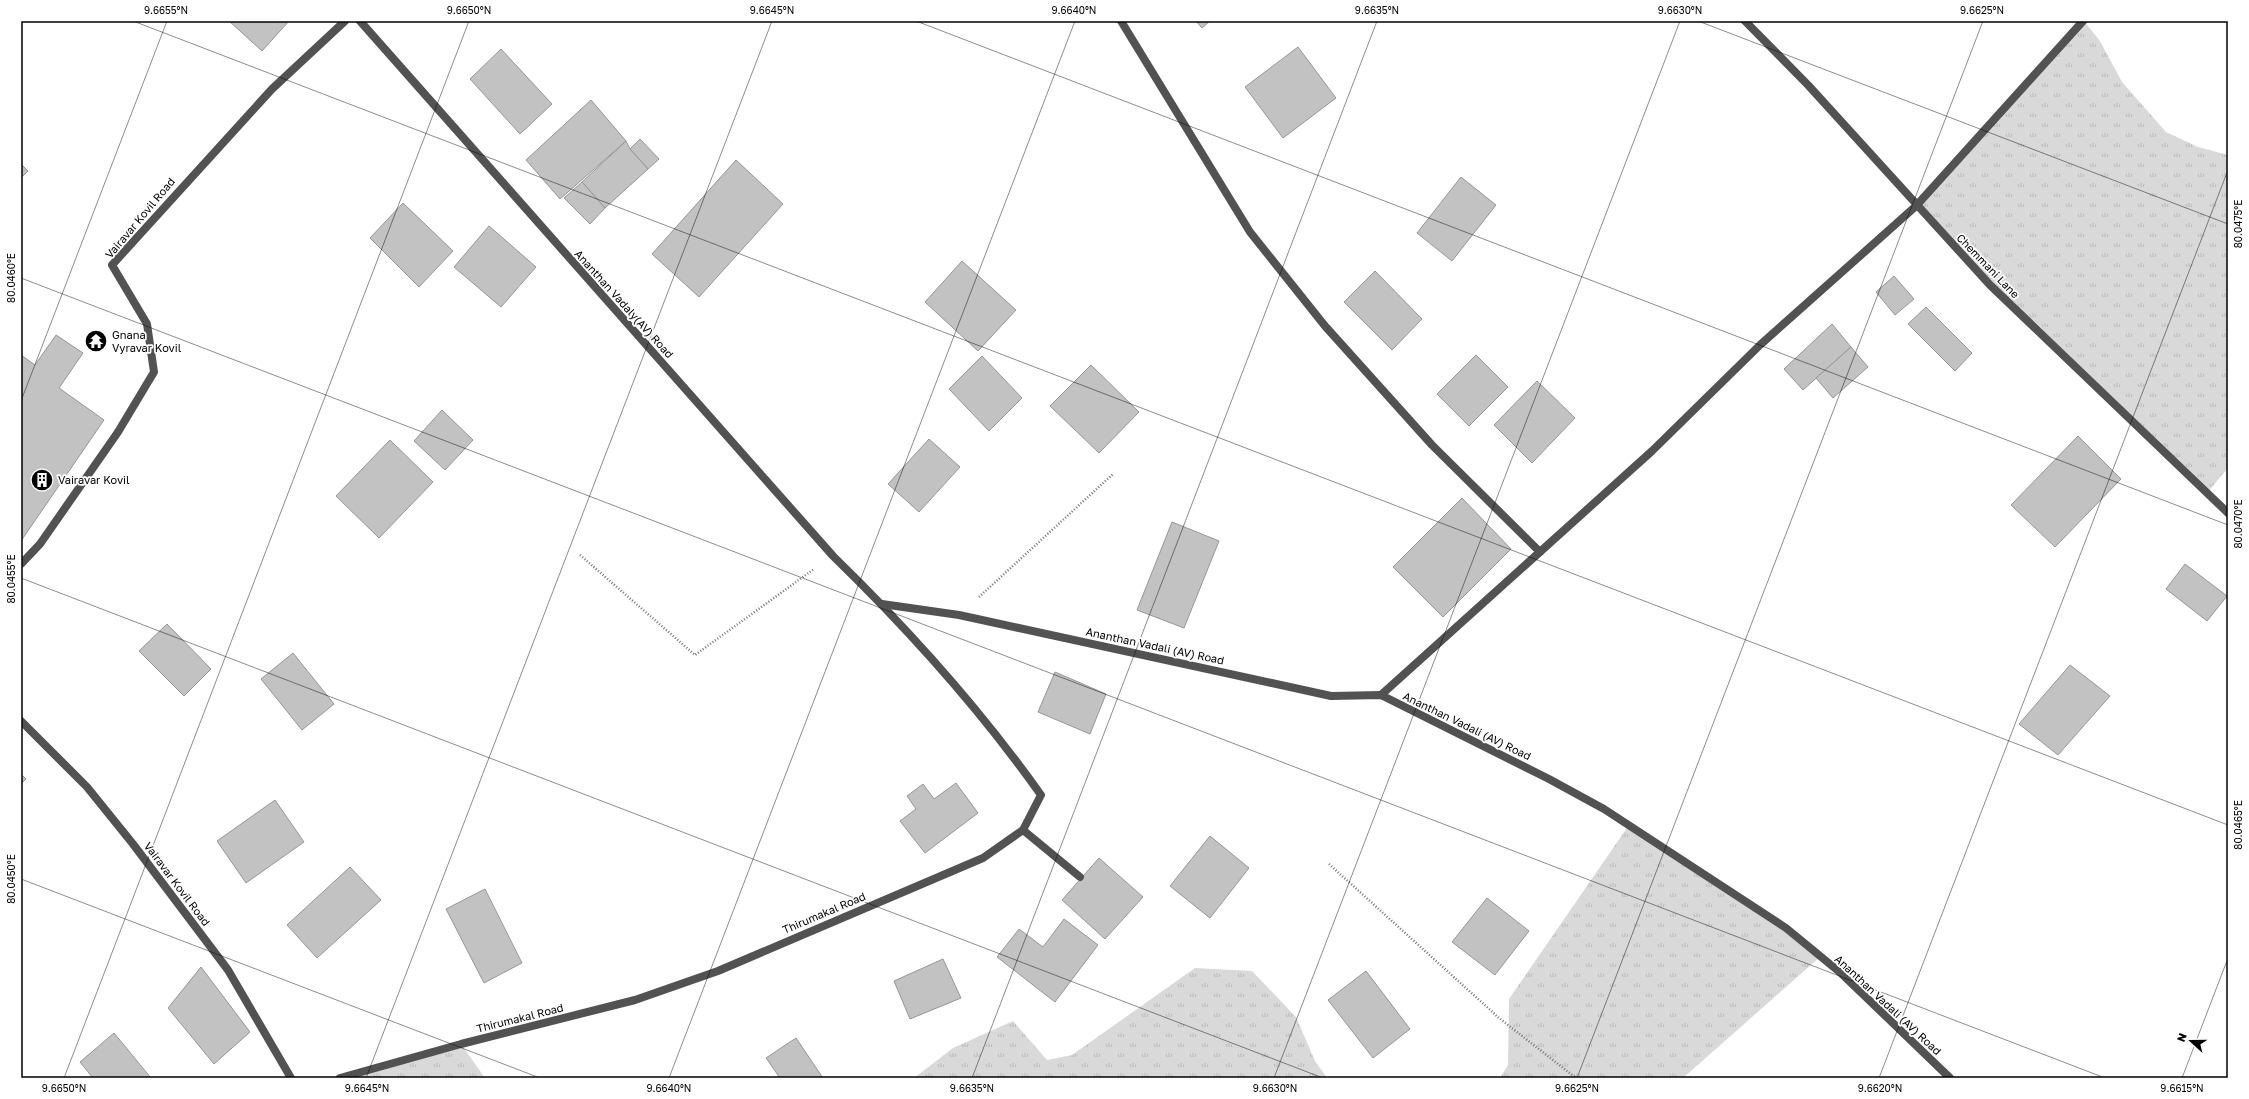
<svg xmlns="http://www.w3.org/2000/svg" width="2249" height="1099" viewBox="0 0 2249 1099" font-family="'Golos Text',sans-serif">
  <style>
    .grass { fill: url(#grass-tufts) }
    .building { fill: #c2c2c2; stroke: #969696 }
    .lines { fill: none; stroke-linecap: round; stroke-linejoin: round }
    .path { stroke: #747474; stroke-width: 2.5; stroke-dasharray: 1 2; stroke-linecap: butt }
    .lane { stroke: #525252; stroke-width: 8 }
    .street { stroke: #525252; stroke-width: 8 }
    .ticks { fill: none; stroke: #000; stroke-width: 1; stroke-opacity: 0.45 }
    .labels { text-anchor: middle; stroke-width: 3.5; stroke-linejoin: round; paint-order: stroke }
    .street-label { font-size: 11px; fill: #000; stroke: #fff }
    .poi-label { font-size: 11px; fill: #000; stroke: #fff; text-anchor: start }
    .neatline { fill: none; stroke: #000; stroke-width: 1.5 }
    .ticks-label { font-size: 10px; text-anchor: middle; fill: #000 }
  </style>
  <defs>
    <pattern id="grass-tufts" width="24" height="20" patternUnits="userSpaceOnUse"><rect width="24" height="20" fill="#d9d9d9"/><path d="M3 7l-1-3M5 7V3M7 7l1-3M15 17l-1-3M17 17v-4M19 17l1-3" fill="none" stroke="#b8b8b8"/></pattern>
  </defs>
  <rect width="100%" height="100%" fill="#fff"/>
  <!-- grass -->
  <g class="grass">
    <polygon points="2084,21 2100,41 2122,82 2166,132 2198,147 2228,155 2228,468 2207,493 1990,285 1916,206"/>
    <polygon points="1629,825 1786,928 1820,957 1683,1078 1500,1078 1508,1065 1509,999"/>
    <polygon points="1195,968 1252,971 1296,1017 1315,1061 1327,1078 914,1078 953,1048 1013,1021 1047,1060 1072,1055"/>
    <polygon points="461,1044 485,1078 355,1078 352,1074"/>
  </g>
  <!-- building -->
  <g class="building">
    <polygon points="229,21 289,21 262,51"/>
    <polygon points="1196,21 1210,21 1202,28"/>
    <polygon points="1298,47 1336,98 1283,138 1245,87"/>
    <polygon points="501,49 552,104 520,134 470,79"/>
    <polygon points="591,100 626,141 560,199 526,160"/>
    <polygon points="640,139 659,159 648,169 630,149"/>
    <polygon points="626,141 630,149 648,169 605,208 582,182"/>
    <polygon points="736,160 783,204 699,297 652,254"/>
    <polygon points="21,164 28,171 21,178"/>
    <polygon points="1461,177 1496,205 1452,261 1417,233"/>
    <polygon points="582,182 605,208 590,224 564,198"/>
    <polygon points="403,203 453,251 419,287 370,238"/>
    <polygon points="489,226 536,267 501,307 454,267"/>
    <polygon points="962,261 1016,310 978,351 925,302"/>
    <polygon points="1375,271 1422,319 1392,350 1344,302"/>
    <polygon points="1894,276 1914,299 1895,315 1876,292"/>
    <polygon points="1926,307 1972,353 1955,371 1908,324"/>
    <polygon points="1832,324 1851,347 1803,390 1784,369"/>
    <polygon points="56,335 83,353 59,388 104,420 21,541 21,355 35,365"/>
    <polygon points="1851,347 1868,367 1833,398 1816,378"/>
    <polygon points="1476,355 1508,387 1469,426 1437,394"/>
    <polygon points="982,356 1022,398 989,431 949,389"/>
    <polygon points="1091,365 1139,412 1099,453 1050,406"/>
    <polygon points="1537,381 1575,418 1532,463 1494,425"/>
    <polygon points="442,410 473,440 445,470 414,441"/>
    <polygon points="2078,436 2121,479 2055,547 2011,505"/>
    <polygon points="929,439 960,467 919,512 888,484"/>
    <polygon points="390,440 433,482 379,538 336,496"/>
    <polygon points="1462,498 1511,549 1443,617 1393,567"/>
    <polygon points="1172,522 1219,541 1184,628 1137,610"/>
    <polygon points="2185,564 2227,596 2207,621 2166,589"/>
    <polygon points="167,624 211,669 184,696 139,651"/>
    <polygon points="293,653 334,704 302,730 261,679"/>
    <polygon points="2070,665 2110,696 2058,755 2019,724"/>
    <polygon points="1055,672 1106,694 1090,734 1038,712"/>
    <polygon points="21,774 26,779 21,784"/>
    <polygon points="956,783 978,813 925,853 900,821 916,809 907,796 923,784 934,799"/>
    <polygon points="275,800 304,842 246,883 217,841"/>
    <polygon points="1210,836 1249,868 1210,918 1170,886"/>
    <polygon points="1099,858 1143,897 1105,939 1062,900"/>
    <polygon points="350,867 381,900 317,958 287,925"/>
    <polygon points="485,889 522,963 484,983 446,909"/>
    <polygon points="1487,898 1529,931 1495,975 1452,942"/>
    <polygon points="1064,919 1098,945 1055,1002 997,957 1019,929 1043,947"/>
    <polygon points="943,959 961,998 910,1019 894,981"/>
    <polygon points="201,967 250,1032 214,1064 168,1008"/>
    <polygon points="1366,971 1410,1029 1373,1058 1328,1000"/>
    <polygon points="114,1033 151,1078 93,1078 80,1062"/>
    <polygon points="796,1038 823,1078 780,1078 766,1058"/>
  </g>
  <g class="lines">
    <!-- path -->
    <g class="path">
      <polyline points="580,555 695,655 814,569"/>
      <polyline points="979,597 1113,474"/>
      <polyline points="1329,864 1499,1018 1576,1078"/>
    </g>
    <!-- lane -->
    <polyline class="lane" points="1023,830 1080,877"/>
    <!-- street -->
    <g class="street">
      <polyline points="1121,21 1250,232 1325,326 1432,445 1540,552"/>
      <polyline points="1745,21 1808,85 1990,285 2228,513"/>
      <polyline points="21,564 40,544 118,432 154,372 147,324 112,265 272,89 345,21"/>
      <polyline points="882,604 959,615 1331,696 1381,695 1549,779 1604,809 1786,928 1842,974 1950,1078"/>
      <polyline points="1381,695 1652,451 1760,345 1916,206 2083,21"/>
      <polyline points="21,721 87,787 133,844 228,970 291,1078"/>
      <path d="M340,1078L461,1044L635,1000L718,971L983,858L1023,830L1041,795C980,709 908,629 833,556L360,21"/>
    </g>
  </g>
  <!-- ticks -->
  <path class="ticks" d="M133,21L2228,825M916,21L2228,525M1698,21L2228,224M21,278L2105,1078M21,401L167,21M21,578L1323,1078M21,879L540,1078M64,1078L469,21M366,1078L772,21M669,1078L1075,21M972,1078L1377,21M1274,1078L1680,21M1577,1078L1983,21M1879,1078L2228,170M2182,1078L2228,958"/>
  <!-- icons -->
  <defs>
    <g id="temple-disc" transform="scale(1.15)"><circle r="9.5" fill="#000" stroke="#fff"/><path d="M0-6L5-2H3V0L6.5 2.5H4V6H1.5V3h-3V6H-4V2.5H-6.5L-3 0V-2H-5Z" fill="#fff"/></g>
    <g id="building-disc" transform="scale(1.15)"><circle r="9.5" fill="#000" stroke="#fff"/><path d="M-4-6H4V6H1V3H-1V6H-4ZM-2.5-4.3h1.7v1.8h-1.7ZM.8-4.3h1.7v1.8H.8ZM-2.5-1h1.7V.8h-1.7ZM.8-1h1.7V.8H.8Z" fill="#fff"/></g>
  </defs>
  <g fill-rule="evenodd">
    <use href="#temple-disc" x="96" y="341"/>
    <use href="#building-disc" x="42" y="480"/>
  </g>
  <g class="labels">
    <!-- street labels -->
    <g class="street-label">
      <text transform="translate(140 218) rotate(-50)" y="4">Vairavar Kovil Road</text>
      <text transform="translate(1988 266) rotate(46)" y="4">Chemmani Lane</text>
      <text transform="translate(624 304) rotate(48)" y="4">Ananthan Vadaly(AV) Road</text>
      <text transform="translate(1155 646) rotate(12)" y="4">Ananthan Vadali (AV) Road</text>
      <text transform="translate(1467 726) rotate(26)" y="4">Ananthan Vadali (AV) Road</text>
      <text transform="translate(177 884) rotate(53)" y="4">Vairavar Kovil Road</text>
      <text transform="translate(824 913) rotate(-23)" y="4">Thirumakal Road</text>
      <text transform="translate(1888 1005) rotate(43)" y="4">Ananthan Vadali (AV) Road</text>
      <text transform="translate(520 1018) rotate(-14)" y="4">Thirumakal Road</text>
    </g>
    <!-- poi labels -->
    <g class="poi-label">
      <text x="112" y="339">Gnana<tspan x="112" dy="13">Vyravar Kovil</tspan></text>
      <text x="58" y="484">Vairavar Kovil</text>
    </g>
  </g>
  <!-- border -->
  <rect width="2249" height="1099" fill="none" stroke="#ffffff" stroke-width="44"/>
  <!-- north arrow -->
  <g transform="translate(2191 1041) rotate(291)" stroke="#ffffff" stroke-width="3" paint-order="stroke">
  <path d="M0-3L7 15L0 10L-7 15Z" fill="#000000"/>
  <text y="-6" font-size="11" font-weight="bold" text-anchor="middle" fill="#000000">N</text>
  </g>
  <rect x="22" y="22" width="2205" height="1055" class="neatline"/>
  <g class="ticks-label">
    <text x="166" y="14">9.6655°N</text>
    <text x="469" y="14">9.6650°N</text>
    <text x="772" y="14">9.6645°N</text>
    <text x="1074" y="14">9.6640°N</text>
    <text x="1377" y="14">9.6635°N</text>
    <text x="1680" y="14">9.6630°N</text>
    <text x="1982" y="14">9.6625°N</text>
    <text transform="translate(2238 224) rotate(-90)" y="4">80.0475°E</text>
    <text transform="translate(11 278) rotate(-90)" y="4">80.0460°E</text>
    <text transform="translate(2238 524) rotate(-90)" y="4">80.0470°E</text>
    <text transform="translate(11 579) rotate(-90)" y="4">80.0455°E</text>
    <text transform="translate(2238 825) rotate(-90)" y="4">80.0465°E</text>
    <text transform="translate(11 879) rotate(-90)" y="4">80.0450°E</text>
    <text x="64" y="1092">9.6650°N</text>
    <text x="367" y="1092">9.6645°N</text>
    <text x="669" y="1092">9.6640°N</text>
    <text x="972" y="1092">9.6635°N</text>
    <text x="1275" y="1092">9.6630°N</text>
    <text x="1577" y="1092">9.6625°N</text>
    <text x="1880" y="1092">9.6620°N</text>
    <text x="2182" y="1092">9.6615°N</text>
  </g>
</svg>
